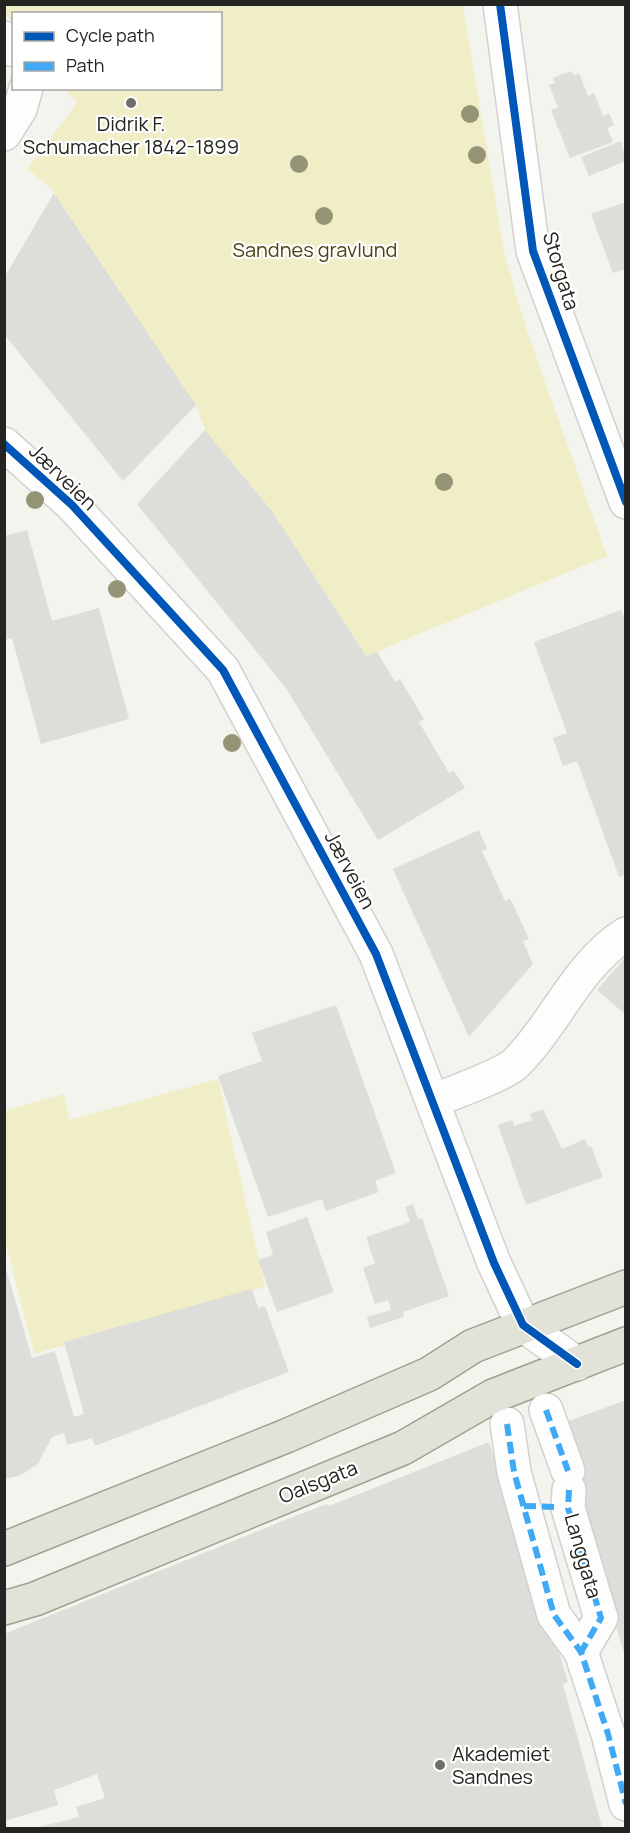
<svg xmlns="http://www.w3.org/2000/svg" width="630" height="1833" viewBox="0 0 630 1833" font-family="Manrope,sans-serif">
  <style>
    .green { fill: #f0eec7 }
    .building { fill: #ddddd9 }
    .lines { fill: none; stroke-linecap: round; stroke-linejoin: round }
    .minor-casing { stroke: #d1d1cd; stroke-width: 36 }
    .major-casing { stroke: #a0a08e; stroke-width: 36 }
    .minor { stroke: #fdfdfd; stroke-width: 33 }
    .major { stroke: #e3e2d8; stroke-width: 33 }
    .quiet { stroke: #3fa9f5; stroke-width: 6; stroke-dasharray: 12 6; stroke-linecap: butt }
    .cycleway-casing { stroke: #fffffe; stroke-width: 11 }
    .cycleway { stroke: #0057b8; stroke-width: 8 }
    .tree { fill: #969476 }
    .poi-dot { fill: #6d6d6a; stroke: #fffffe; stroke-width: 2 }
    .labels { text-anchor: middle; stroke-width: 4.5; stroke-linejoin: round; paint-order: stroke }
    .poi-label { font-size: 20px; fill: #242422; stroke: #fffffe }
    .park-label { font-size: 20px; fill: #494613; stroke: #fffffe }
    .street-label { font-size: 20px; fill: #242422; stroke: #fffffe }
  </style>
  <rect width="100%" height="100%" fill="#f4f4ef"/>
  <!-- green -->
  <g class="green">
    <polygon points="5,4 463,5 505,257 527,331 607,556 366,656 272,511 205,430 196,405 52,189 27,169 77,103 65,89 220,88 220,14 14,14 13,23 5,12"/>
    <polygon points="218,1079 265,1287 34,1354 5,1241 4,1111 64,1094 69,1120"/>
  </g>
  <!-- building -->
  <g class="building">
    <polygon points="571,71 574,76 579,73 588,96 594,93 603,116 609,113 614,125 607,128 613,142 570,158 551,110 558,107 549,85 555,83 553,78"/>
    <polygon points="621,141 626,161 589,176 581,157"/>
    <polygon points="54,193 196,405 123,481 4,334 4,278"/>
    <polygon points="626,202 626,269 613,273 591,214"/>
    <polygon points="205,430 272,511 366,656 377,652 395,682 400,679 424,719 419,722 449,773 454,771 465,788 378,840 286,688 137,504"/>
    <polygon points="27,530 52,621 99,608 129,719 41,744 12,638 4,640 4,536"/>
    <polygon points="621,610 626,622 626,874 619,877 577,761 563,766 553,738 567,733 534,642"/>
    <polygon points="479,830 487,849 482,851 505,901 510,898 529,939 523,941 533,964 469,1037 393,869"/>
    <polygon points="626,957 626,1015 597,990"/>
    <polygon points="336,1005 396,1173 375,1181 379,1192 326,1211 322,1199 268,1217 218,1076 262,1061 252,1033"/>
    <polygon points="543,1109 562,1149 585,1139 588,1147 591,1146 603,1177 526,1205 498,1125 512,1120 514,1126 532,1120 530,1114"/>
    <polygon points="413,1204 418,1219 422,1218 449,1296 403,1312 404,1317 370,1328 367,1317 391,1310 388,1300 375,1304 363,1268 375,1263 366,1237 410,1222 405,1207"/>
    <polygon points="307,1217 334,1292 277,1312 258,1260 273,1255 266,1232"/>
    <polygon points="4,1262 32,1358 55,1351 74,1417 84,1414 64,1342 252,1289 258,1308 265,1306 289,1372 95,1446 92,1438 67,1445 64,1433 52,1437 38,1464 19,1476 4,1479"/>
    <polygon points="626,1400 626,1657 625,1657 616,1625 619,1624 590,1533 593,1532 558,1425"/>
    <polygon points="489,1442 511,1518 549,1618 568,1682 563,1684 602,1827 35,1828 79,1817 76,1807 105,1798 97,1774 54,1790 58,1805 5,1821 4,1634 295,1516 327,1504 329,1506"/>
  </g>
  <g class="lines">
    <!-- minor casing -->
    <g class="minor-casing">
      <g id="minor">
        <polyline points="500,4 533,251 626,502"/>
        <polyline points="4,38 14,50"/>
        <polyline points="4,134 20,109 26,88"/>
        <polyline points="4,444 72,505 223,670 376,954 494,1263 523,1325 577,1364"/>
        <path d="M433,1101C452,1093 504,1075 516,1063C557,1022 576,966 626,934"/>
        <polyline points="546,1410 568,1471"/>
        <polyline points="507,1424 514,1472 554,1615 581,1652 608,1734 626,1804"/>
        <polyline points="569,1490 568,1508 601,1618 581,1652"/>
      </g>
    </g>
    <!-- major casing -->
    <g class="major-casing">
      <g id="major">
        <polyline points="4,1549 286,1436 429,1374 473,1346 626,1287"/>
        <polyline points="4,1608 35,1599 403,1448 493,1396 626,1344"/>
      </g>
    </g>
    <!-- minor -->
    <use href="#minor" class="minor"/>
    <!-- major -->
    <use href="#major" class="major"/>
    <!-- quiet -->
    <g class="quiet">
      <polyline points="546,1410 568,1471"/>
      <polyline points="507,1424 514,1472 554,1615 581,1652 608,1734 626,1804"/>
      <polyline points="569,1490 568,1508 601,1618 581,1652"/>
      <polyline points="524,1506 557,1507"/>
    </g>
    <!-- cycleway casing -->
    <g class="cycleway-casing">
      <g id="cycleway">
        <polyline points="500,4 533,251 626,502"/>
        <polyline points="4,444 72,505 223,670 376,954 494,1263 523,1325 577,1364"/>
      </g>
    </g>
    <!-- cycleway -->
    <use href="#cycleway" class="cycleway"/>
  </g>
  <!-- trees -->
  <g class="tree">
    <circle cx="470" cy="114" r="9"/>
    <circle cx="477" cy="155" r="9"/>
    <circle cx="299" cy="164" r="9"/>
    <circle cx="324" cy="216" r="9"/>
    <circle cx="444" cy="482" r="9"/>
    <circle cx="35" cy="500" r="9"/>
    <circle cx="117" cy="589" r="9"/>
    <circle cx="232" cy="743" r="9"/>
  </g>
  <!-- markers -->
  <g class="poi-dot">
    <circle cx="131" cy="103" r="6"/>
    <circle cx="440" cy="1765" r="6"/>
  </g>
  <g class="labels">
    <!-- poi labels -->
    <g class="poi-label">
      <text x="131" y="131">Didrik F.<tspan x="131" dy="23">Schumacher 1842-1899</tspan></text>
      <text x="452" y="1761" text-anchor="start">Akademiet<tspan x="452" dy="23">Sandnes</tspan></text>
    </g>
    <!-- park labels -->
    <g class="park-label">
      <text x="315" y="257">Sandnes gravlund</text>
    </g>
    <!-- street labels -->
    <g class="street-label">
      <text transform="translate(561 271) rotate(73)" y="7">Storgata</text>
      <text transform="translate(63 477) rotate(44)" y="7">Jærveien</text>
      <text transform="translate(350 870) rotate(62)" y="7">Jærveien</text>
      <text transform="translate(318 1482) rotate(-22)" y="7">Oalsgata</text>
      <text transform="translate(583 1556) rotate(74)" y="7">Langgata</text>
    </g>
  </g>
  <!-- border -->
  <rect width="630" height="1833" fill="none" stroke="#242422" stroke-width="12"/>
  <!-- legend -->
  <rect x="12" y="12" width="210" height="78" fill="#fffffe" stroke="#a7a7a6" stroke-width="1.5"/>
  <rect x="24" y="32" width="30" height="9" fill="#0057b8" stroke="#a7a7a6" stroke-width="1.5"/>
  <text x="66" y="42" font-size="18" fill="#242422">Cycle path</text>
  <rect x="24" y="62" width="30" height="9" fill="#3fa9f5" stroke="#a7a7a6" stroke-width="1.5"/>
  <text x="66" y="72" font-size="18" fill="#242422">Path</text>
</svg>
